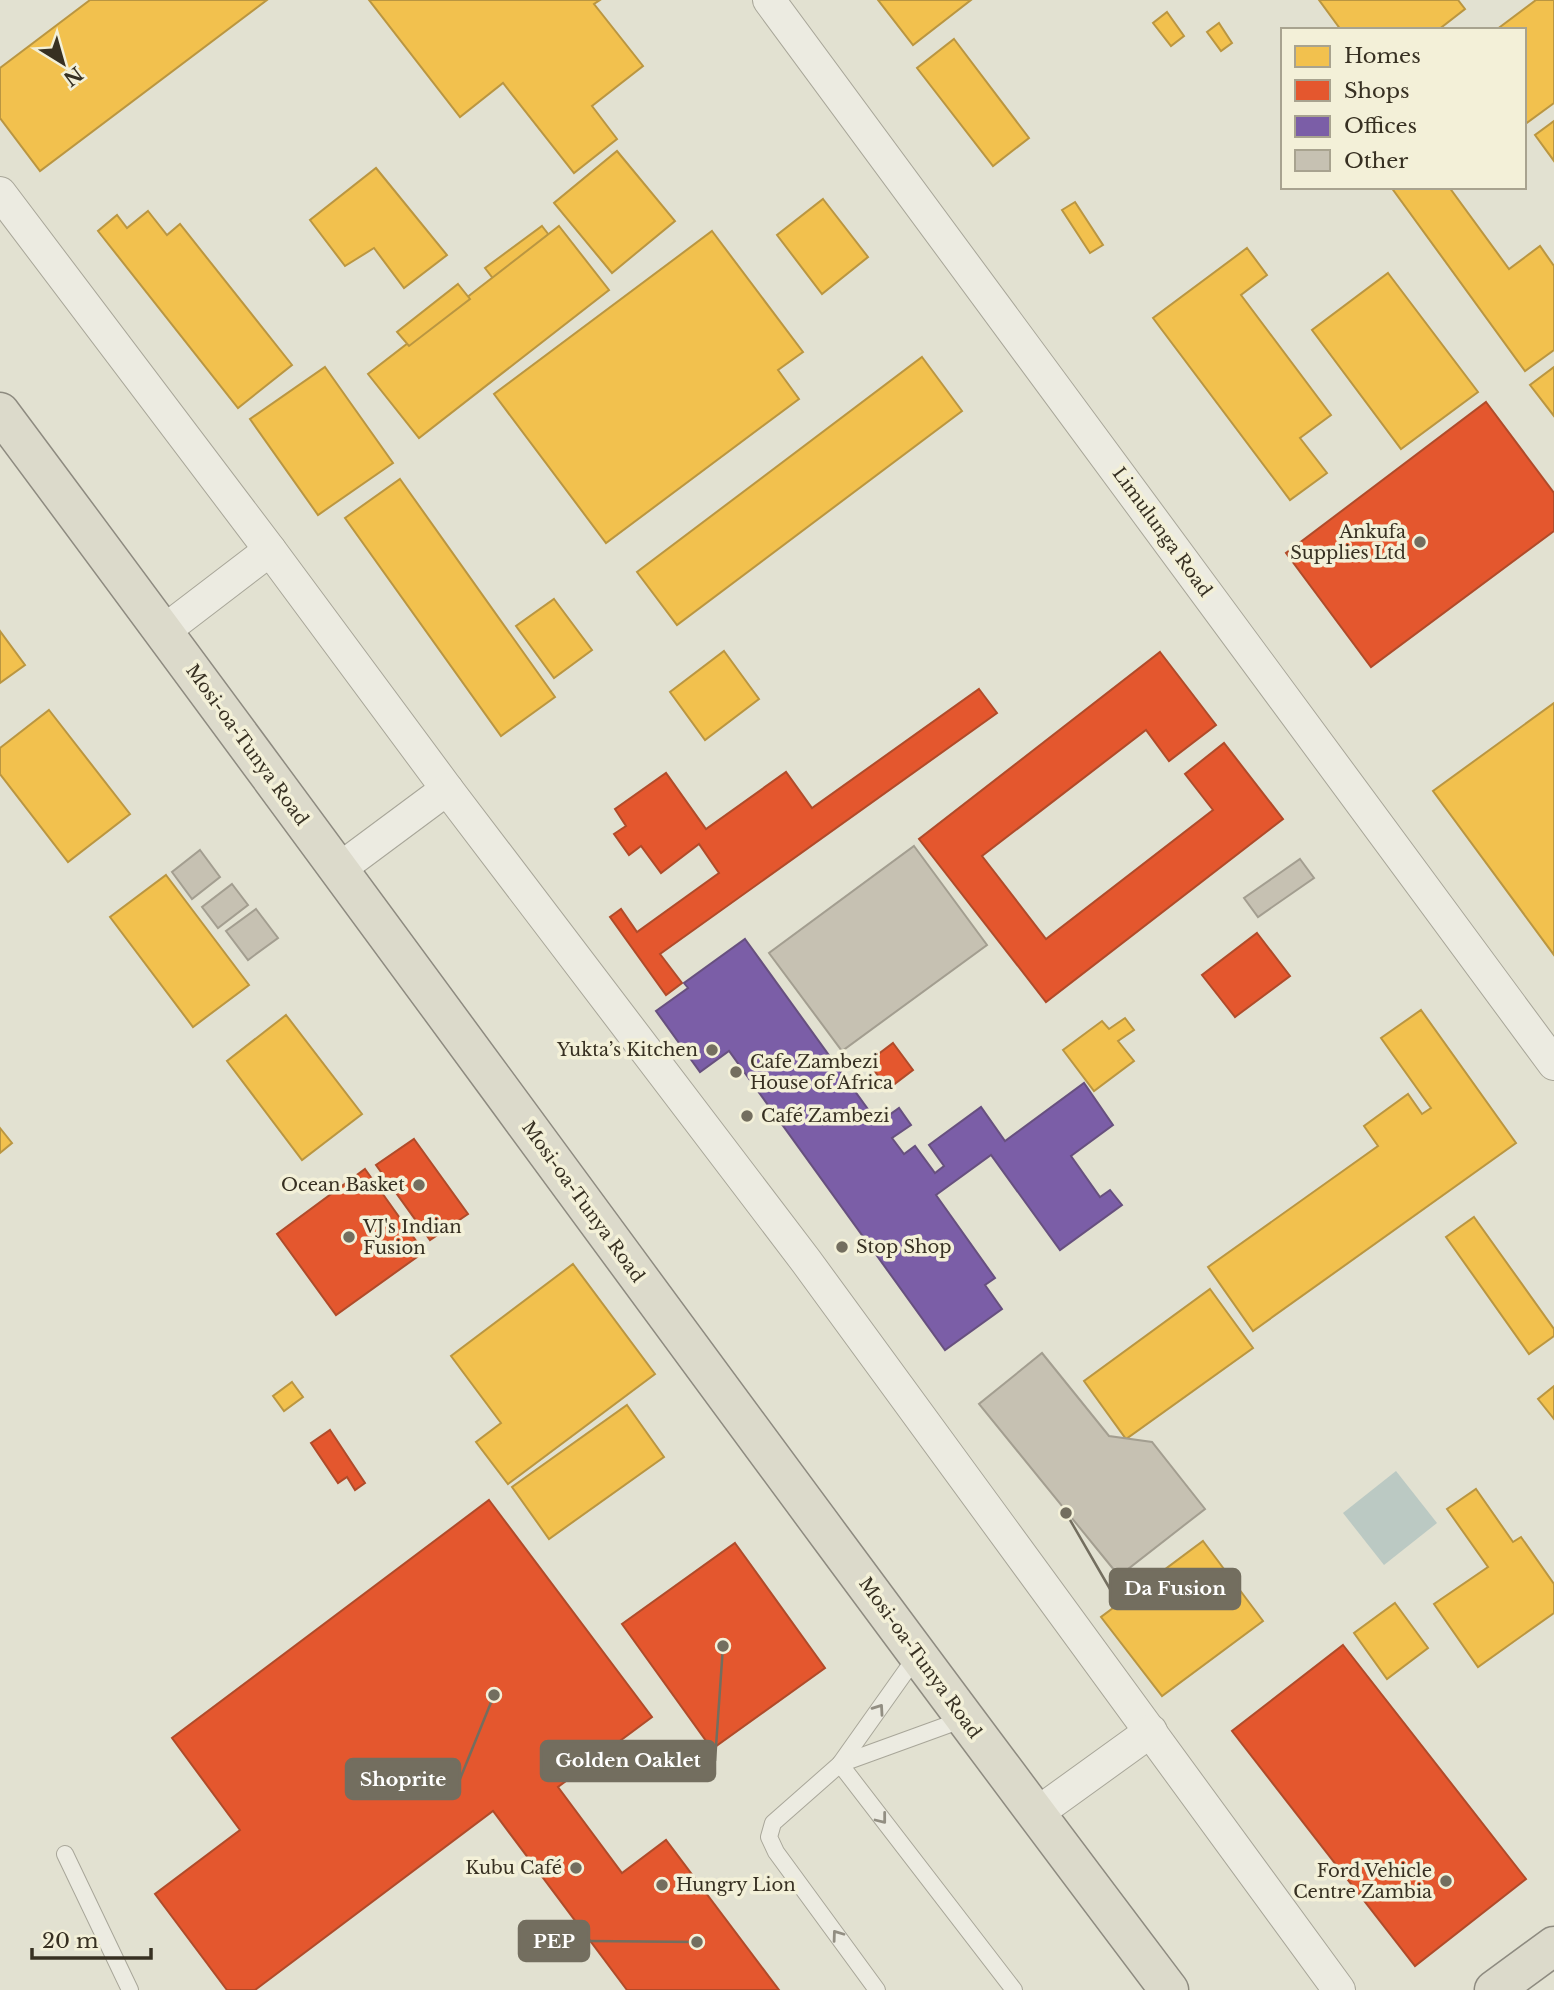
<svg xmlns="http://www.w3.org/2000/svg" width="1554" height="1990" viewBox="0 0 1554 1990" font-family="'Libre Baskerville',serif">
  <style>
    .water { fill: #bbc9c3 }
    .homes { fill: #f2c14e; stroke: #ba9641; stroke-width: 2 }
    .shops { fill: #e4572e; stroke: #b04b2a; stroke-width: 2 }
    .offices { fill: #7b5ea7; stroke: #67507f; stroke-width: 2 }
    .building { fill: #c6c1b2; stroke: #a39e90; stroke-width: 2 }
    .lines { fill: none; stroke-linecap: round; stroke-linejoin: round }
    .service-casing { stroke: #a8a699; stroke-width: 18 }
    .minor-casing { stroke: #a8a699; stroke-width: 34 }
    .trunk-casing { stroke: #8e8b80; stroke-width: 41 }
    .service { stroke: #ecebe1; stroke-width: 16 }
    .minor { stroke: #ecebe1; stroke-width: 32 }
    .trunk { stroke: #dcdacb; stroke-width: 38 }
    .oneway { stroke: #928e82 }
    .poi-dot { fill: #736e5f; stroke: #f3f0d8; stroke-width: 2.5 }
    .labels { text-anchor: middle; stroke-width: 7; stroke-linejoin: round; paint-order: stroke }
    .street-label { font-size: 18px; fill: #373022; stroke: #f3f0d8 }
    .poi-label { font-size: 18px; fill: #373022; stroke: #f3f0d8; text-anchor: end }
    .leader { fill: none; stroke: #736e5f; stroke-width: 2.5 }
    .callout-dot { fill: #736e5f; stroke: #f3f0d8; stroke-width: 2.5 }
    .callout { fill: #736e5f; stroke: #736e5f; stroke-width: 2.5 }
    .callout-label { font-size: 19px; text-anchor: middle; font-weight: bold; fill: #fff }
  </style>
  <rect width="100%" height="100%" fill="#e2e1d1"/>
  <!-- water -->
  <polygon class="water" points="1396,1471 1437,1523 1384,1565 1343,1513"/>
  <!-- homes -->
  <g class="homes">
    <polygon points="90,0 267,0 40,171 0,118 0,68"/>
    <polygon points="369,0 600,0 594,4 643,66 592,106 617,139 574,173 503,83 460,117"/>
    <polygon points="878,0 971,0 913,45"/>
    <polygon points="1319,0 1458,0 1465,9 1438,30 1341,30"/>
    <polygon points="1536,0 1554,0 1554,103 1524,125 1524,30 1496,30"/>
    <polygon points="1167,12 1184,36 1171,46 1153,23"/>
    <polygon points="1219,23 1232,43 1221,51 1207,32"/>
    <polygon points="954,39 1029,138 993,166 917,68"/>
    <polygon points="1554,121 1554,161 1535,135"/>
    <polygon points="617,151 675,221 612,273 554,203"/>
    <polygon points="376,168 447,255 404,288 374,248 345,266 310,220"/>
    <polygon points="1391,187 1449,187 1509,269 1540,246 1554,266 1554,350 1525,371"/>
    <polygon points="823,199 868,257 822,294 777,235"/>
    <polygon points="1075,202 1103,245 1090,253 1062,210"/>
    <polygon points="148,211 167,235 180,224 292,365 238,408 98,231 117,215 127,228"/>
    <polygon points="542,226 552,239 495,281 485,268"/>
    <polygon points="559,226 609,290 419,438 368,374"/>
    <polygon points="712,231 803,352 778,370 799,399 606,543 494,394"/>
    <polygon points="1247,248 1267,275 1241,295 1331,415 1300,438 1327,473 1290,500 1153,318"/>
    <polygon points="1388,273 1478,392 1401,449 1312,330"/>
    <polygon points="458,284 470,299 409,346 397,332"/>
    <polygon points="922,357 962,411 677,625 637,572"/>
    <polygon points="325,367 393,463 318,515 250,419"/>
    <polygon points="1554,367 1554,416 1530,385"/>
    <polygon points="400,479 555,697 501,736 345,518"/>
    <polygon points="554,599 592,650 554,678 516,626"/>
    <polygon points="0,631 25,665 0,683"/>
    <polygon points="724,651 759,699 705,740 670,692"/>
    <polygon points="1554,703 1554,955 1433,791"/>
    <polygon points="49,710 130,814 68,862 0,774 0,748"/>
    <polygon points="166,875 249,985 193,1027 110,917"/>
    <polygon points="1421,1010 1516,1143 1253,1331 1208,1267 1378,1146 1364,1126 1408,1094 1422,1114 1431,1108 1381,1038"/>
    <polygon points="286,1015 362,1114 302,1160 227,1061"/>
    <polygon points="1125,1018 1134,1030 1118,1041 1134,1061 1094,1091 1063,1050 1102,1021 1109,1029"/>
    <polygon points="0,1128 12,1143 0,1153"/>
    <polygon points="1474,1217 1554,1329 1554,1336 1529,1354 1446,1237"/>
    <polygon points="573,1264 655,1374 508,1484 476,1442 501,1423 451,1356"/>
    <polygon points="1210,1289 1253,1348 1126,1439 1084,1381"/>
    <polygon points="292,1382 303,1397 284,1411 273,1396"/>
    <polygon points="1554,1386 1554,1419 1538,1399"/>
    <polygon points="627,1405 664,1457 549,1539 512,1487"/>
    <polygon points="1476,1489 1513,1542 1521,1537 1554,1584 1554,1613 1478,1667 1434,1604 1488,1567 1447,1509"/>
    <polygon points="1203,1541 1263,1621 1162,1696 1101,1617"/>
    <polygon points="1395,1603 1428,1648 1387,1679 1354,1633"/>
  </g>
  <!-- shops -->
  <g class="shops">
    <polygon points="1486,402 1554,493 1554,531 1371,667 1286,553"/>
    <polygon points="1160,652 1216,725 1169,761 1146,730 982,856 1046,939 1213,810 1185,774 1224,743 1283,819 1046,1002 919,839"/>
    <polygon points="979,689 997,713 660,954 682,983 666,995 610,917 621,909 637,932 719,873 699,844 661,873 641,846 629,855 614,834 626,826 615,809 666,773 706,829 786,772 812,808"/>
    <polygon points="1257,933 1290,976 1235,1017 1202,975"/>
    <polygon points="893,1043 913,1070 888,1089 868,1062"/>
    <polygon points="414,1139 468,1214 430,1240 376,1165"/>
    <polygon points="365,1169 424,1252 336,1315 277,1234"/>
    <polygon points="330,1430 365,1483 355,1490 347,1477 338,1483 311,1443"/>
    <polygon points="489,1500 652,1717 558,1787 622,1873 666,1840 779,1990 627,1990 493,1811 255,1990 227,1990 155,1894 240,1830 172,1738"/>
    <polygon points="735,1543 825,1668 712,1749 622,1624"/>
    <polygon points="1343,1645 1526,1879 1415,1966 1232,1731"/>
  </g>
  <!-- offices -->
  <polygon class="offices" points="745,939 878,1123 899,1108 911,1125 892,1138 904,1154 915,1146 935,1173 944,1166 929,1145 981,1107 1005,1141 1084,1083 1113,1125 1071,1156 1100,1197 1110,1190 1122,1205 1060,1250 991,1155 936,1195 995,1278 985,1285 1002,1309 945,1350 729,1051 700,1072 656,1011 688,988 684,983"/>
  <!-- building -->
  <g class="building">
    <polygon points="914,846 987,945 842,1051 769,953"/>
    <polygon points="200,850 220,877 192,899 172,872"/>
    <polygon points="1300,859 1314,878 1258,917 1244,898"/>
    <polygon points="232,884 248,905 218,928 202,907"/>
    <polygon points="256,909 278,938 248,960 226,931"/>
    <polygon points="1042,1353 1109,1436 1152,1442 1205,1509 1119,1576 979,1404"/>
  </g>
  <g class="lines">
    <!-- service casing -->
    <g class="service-casing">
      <g id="service">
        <polyline points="840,1764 1014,1990"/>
        <polyline points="840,1764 964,1719"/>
        <polyline points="65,1854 130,1990"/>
        <polyline points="877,1990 776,1852 769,1837 773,1823 840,1764 918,1654"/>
      </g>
    </g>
    <!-- minor casing -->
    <g class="minor-casing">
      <g id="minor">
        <polyline points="769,0 1554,1064"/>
        <polyline points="0,193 270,550 447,789 806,1261 1339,1990"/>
        <polyline points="164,631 270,550"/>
        <polyline points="338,870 447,789"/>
        <polyline points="1036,1814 1151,1731"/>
      </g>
    </g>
    <!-- trunk casing -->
    <g class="trunk-casing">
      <g id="trunk">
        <path d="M0,412C392,937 774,1468 1169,1990"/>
        <polyline points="1494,1990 1554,1946"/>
      </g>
    </g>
    <!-- service -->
    <use href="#service" class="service"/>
    <!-- minor -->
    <use href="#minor" class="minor"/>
    <!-- trunk -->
    <use href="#trunk" class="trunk"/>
  </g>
  <!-- one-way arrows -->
  <defs><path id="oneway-chevron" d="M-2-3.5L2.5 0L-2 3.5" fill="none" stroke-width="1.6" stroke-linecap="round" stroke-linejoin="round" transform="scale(1.75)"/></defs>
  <g class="oneway">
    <use href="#oneway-chevron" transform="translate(879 1709) rotate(-55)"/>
    <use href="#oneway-chevron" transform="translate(882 1819) rotate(52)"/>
    <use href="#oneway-chevron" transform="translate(837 1935) rotate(-126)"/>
  </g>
  <!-- markers -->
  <g class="poi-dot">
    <circle cx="1420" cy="542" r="7"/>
    <circle cx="712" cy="1050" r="7"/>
    <circle cx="736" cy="1072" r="7"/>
    <circle cx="747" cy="1116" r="7"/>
    <circle cx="419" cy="1185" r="7"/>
    <circle cx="349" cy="1237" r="7"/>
    <circle cx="842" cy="1247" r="7"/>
    <circle cx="576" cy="1868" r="7"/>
    <circle cx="1446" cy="1881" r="7"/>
    <circle cx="662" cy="1885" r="7"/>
  </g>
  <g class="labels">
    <!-- street labels -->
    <g class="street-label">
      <text transform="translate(1162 532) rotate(54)" y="6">Limulunga Road</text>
      <text transform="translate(247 745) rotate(54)" y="6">Mosi-oa-Tunya Road</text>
      <text transform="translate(583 1202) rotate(54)" y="6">Mosi-oa-Tunya Road</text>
      <text transform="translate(920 1658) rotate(54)" y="6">Mosi-oa-Tunya Road</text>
    </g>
    <!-- poi labels -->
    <g class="poi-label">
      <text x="1406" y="538">Ankufa<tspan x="1406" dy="21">Supplies Ltd</tspan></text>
      <text x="698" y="1056">Yukta’s Kitchen</text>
      <text x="750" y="1068" text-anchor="start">Cafe Zambezi<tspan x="750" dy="21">House of Africa</tspan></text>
      <text x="761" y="1122" text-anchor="start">Café Zambezi</text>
      <text x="405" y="1191">Ocean Basket</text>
      <text x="363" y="1233" text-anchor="start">VJ's Indian<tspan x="363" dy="21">Fusion</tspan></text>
      <text x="856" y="1253" text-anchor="start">Stop Shop</text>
      <text x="562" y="1874">Kubu Café</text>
      <text x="1432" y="1877">Ford Vehicle<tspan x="1432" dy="21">Centre Zambia</tspan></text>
      <text x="676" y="1891" text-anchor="start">Hungry Lion</text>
    </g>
  </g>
  <!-- callouts -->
  <path class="leader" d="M1066 1513L1110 1589M723 1646L715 1761M494 1695L460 1779M697 1942L589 1941"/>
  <g class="callout-dot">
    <circle cx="1066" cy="1513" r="7"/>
    <circle cx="723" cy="1646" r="7"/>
    <circle cx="494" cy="1695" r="7"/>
    <circle cx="697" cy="1942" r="7"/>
  </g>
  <g class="callout">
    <rect x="1110" y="1569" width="130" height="40" rx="7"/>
    <rect x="541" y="1741" width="174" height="40" rx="7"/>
    <rect x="346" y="1759" width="114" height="40" rx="7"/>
    <rect x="519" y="1921" width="70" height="40" rx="7"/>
  </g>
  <g class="callout-label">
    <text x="1175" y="1595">Da Fusion</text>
    <text x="628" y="1767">Golden Oaklet</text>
    <text x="403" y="1786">Shoprite</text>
    <text x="554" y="1948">PEP</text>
  </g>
  <!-- legend -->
  <rect x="1281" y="28" width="245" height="161" fill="#f3f0d8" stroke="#a8a38f" stroke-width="2"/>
  <rect x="1295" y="46" width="35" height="21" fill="#f2c14e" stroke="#a8a38f" stroke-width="2"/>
  <text x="1344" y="63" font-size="21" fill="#373022">Homes</text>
  <rect x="1295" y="80" width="35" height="21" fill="#e4572e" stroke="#a8a38f" stroke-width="2"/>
  <text x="1344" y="98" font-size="21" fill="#373022">Shops</text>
  <rect x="1295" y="116" width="35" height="21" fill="#7b5ea7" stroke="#a8a38f" stroke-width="2"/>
  <text x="1344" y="133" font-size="21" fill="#373022">Offices</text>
  <rect x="1295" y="150" width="35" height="21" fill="#c6c1b2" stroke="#a8a38f" stroke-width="2"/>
  <text x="1344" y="168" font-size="21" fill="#373022">Other</text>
  <!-- north arrow -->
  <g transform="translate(63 63) rotate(143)" stroke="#f3f0d8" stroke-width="5" paint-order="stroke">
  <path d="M0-5L12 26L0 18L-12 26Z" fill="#373022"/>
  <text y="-10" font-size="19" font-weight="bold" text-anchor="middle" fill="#373022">N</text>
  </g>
  <!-- scale -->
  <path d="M32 1948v10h119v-10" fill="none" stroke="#373022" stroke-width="3.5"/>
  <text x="42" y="1948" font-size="21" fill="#373022" stroke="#f3f0d8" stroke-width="5" paint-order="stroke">20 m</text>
</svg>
